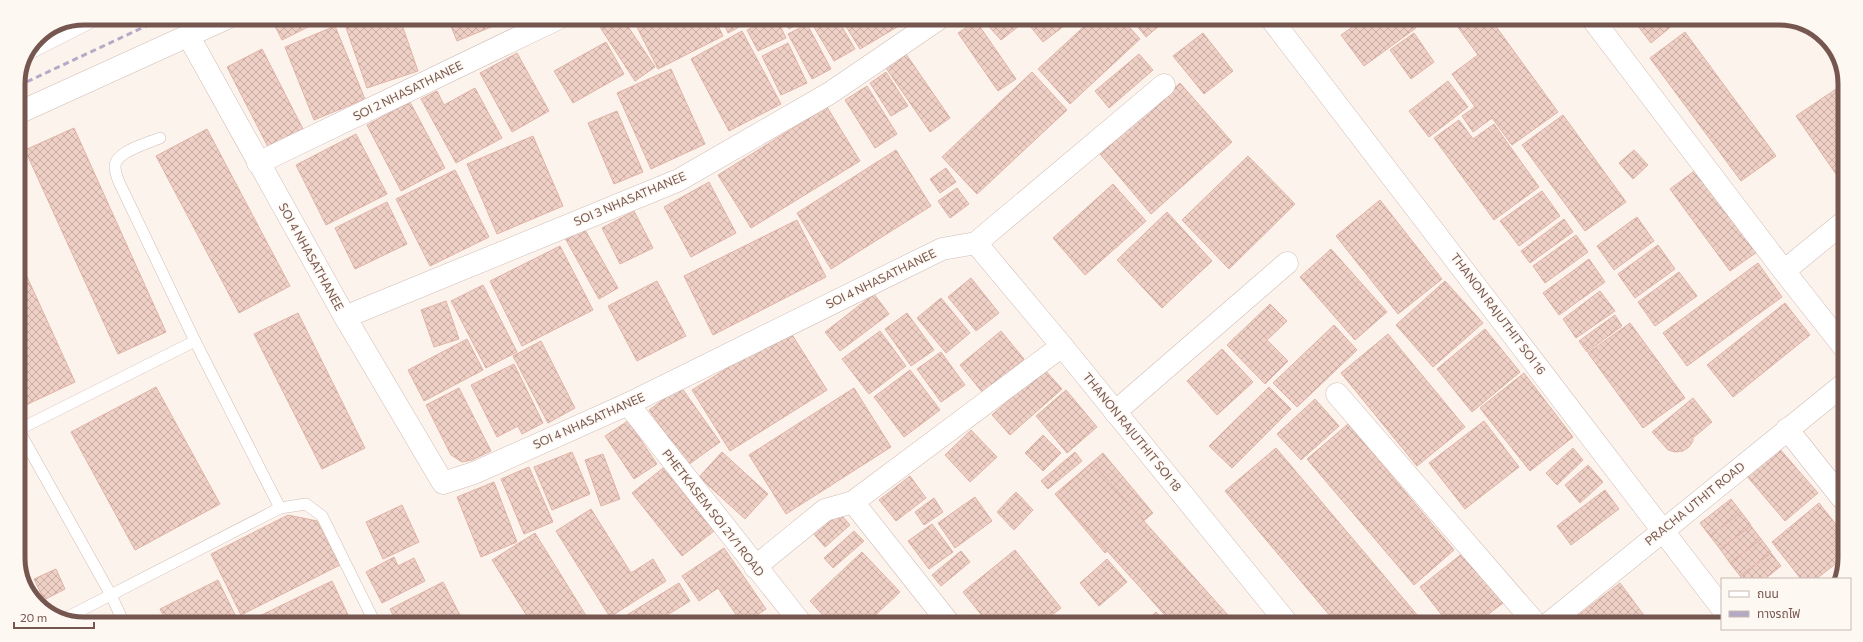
<svg xmlns="http://www.w3.org/2000/svg" width="1863" height="642" viewBox="0 0 1863 642" font-family="Commissioner,'Noto Sans Thai',sans-serif">
  <style>
    .building { fill: url(#building-cross-hatch); stroke: #e1b4a7 }
    .lines { fill: none; stroke-linecap: round; stroke-linejoin: round }
    .service-casing { stroke: #d0bcb5; stroke-width: 12 }
    .minor-casing { stroke: #d0bcb5; stroke-width: 23 }
    .service { stroke: #fff; stroke-width: 11 }
    .minor { stroke: #fff; stroke-width: 22 }
    .rail { stroke: #b5aac6; stroke-width: 3; stroke-dasharray: 6 4; stroke-linecap: butt }
    .labels { text-anchor: middle; stroke-width: 3; stroke-linejoin: round; paint-order: stroke }
    .street-label { font-size: 12px; fill: #765750; stroke: #fef8f3 }
    .rim { fill: none; stroke: #765750; stroke-width: 5 }
  </style>
  <defs>
    <pattern id="building-cross-hatch" width="8" height="8" patternUnits="userSpaceOnUse"><rect width="8" height="8" fill="#efd0c6"/><path d="M0 0l8 8M0 8l8-8" fill="none" stroke="#c6aca3"/></pattern>
  </defs>
  <rect width="100%" height="100%" fill="#fcf3ed"/>
  <!-- building -->
  <g class="building">
    <polygon points="271,18 326,18 282,40"/>
    <polygon points="343,19 400,19 418,71 367,88"/>
    <polygon points="448,19 494,19 496,25 457,41"/>
    <polygon points="604,19 623,19 655,67 635,81 598,24"/>
    <polygon points="633,19 715,19 723,36 658,69"/>
    <polygon points="722,19 754,19 728,33"/>
    <polygon points="770,19 777,19 786,38 758,51 747,30"/>
    <polygon points="783,19 805,19 789,29"/>
    <polygon points="815,19 838,20 855,49 834,61 811,22"/>
    <polygon points="842,20 902,20 904,23 860,49"/>
    <polygon points="983,20 1014,20 1019,26 1001,40"/>
    <polygon points="1025,20 1060,20 1064,26 1043,42"/>
    <polygon points="1091,20 1123,20 1140,39 1070,104 1038,69"/>
    <polygon points="1132,20 1166,20 1146,37"/>
    <polygon points="976,21 1016,79 998,91 958,33"/>
    <polygon points="1361,21 1410,21 1416,28 1364,66 1341,35"/>
    <polygon points="1465,21 1492,21 1558,112 1512,145 1492,118 1473,132 1462,116 1475,107 1452,74 1478,55 1457,26"/>
    <polygon points="1634,21 1678,21 1651,43"/>
    <polygon points="807,24 831,69 812,79 788,34"/>
    <polygon points="335,26 365,99 314,120 285,47"/>
    <polygon points="742,31 781,104 729,131 691,59"/>
    <polygon points="1685,32 1776,156 1741,181 1650,58"/>
    <polygon points="1203,33 1233,71 1204,94 1173,56"/>
    <polygon points="1414,33 1434,62 1411,79 1390,50"/>
    <polygon points="606,42 624,74 573,103 554,71"/>
    <polygon points="788,43 807,83 781,95 762,56"/>
    <polygon points="262,49 303,129 268,147 227,67"/>
    <polygon points="517,53 549,111 512,132 480,73"/>
    <polygon points="906,54 950,118 930,132 886,68"/>
    <polygon points="1139,54 1153,70 1109,108 1095,91"/>
    <polygon points="671,69 705,144 651,169 617,93"/>
    <polygon points="886,72 908,106 891,116 870,83"/>
    <polygon points="1032,72 1067,110 977,194 942,157"/>
    <polygon points="1448,81 1468,107 1429,137 1409,111"/>
    <polygon points="1180,83 1232,142 1151,214 1100,154"/>
    <polygon points="1845,83 1844,173 1838,177 1796,116"/>
    <polygon points="867,86 897,134 875,148 845,100"/>
    <polygon points="475,88 502,138 456,163 421,99 437,91 444,105"/>
    <polygon points="410,102 445,168 401,191 367,125"/>
    <polygon points="827,107 860,161 751,228 718,175"/>
    <polygon points="617,111 643,172 614,184 588,123"/>
    <polygon points="1563,115 1626,202 1585,231 1522,145"/>
    <polygon points="1459,120 1473,139 1494,124 1539,187 1494,220 1434,138"/>
    <polygon points="74,128 166,332 118,354 25,150"/>
    <polygon points="207,129 290,286 239,313 156,156"/>
    <polygon points="356,134 387,194 326,225 296,165"/>
    <polygon points="533,136 563,206 497,234 467,164"/>
    <polygon points="896,150 931,206 831,269 797,213"/>
    <polygon points="1634,150 1648,165 1633,179 1619,163"/>
    <polygon points="1248,156 1295,204 1229,269 1182,220"/>
    <polygon points="946,168 956,182 940,193 930,179"/>
    <polygon points="1697,169 1757,252 1730,271 1670,189"/>
    <polygon points="455,170 489,237 430,266 396,199"/>
    <polygon points="709,182 736,233 691,257 664,207"/>
    <polygon points="1113,184 1146,221 1085,275 1053,238"/>
    <polygon points="957,188 969,204 950,218 938,201"/>
    <polygon points="1542,191 1560,216 1519,246 1500,221"/>
    <polygon points="1380,200 1442,279 1398,314 1336,236"/>
    <polygon points="387,202 407,244 355,269 335,228"/>
    <polygon points="634,211 653,248 620,264 602,228"/>
    <polygon points="1167,212 1212,261 1162,308 1117,260"/>
    <polygon points="1637,217 1654,241 1614,270 1597,246"/>
    <polygon points="1564,219 1573,232 1530,263 1521,251"/>
    <polygon points="797,220 826,277 713,335 684,276"/>
    <polygon points="584,228 618,288 599,299 565,238"/>
    <polygon points="1576,235 1588,252 1545,283 1533,266"/>
    <polygon points="1658,245 1675,269 1635,298 1618,274"/>
    <polygon points="560,246 593,310 522,346 490,281"/>
    <polygon points="1331,249 1387,312 1355,340 1300,277"/>
    <polygon points="18,257 75,382 26,405 18,387"/>
    <polygon points="1589,259 1605,282 1559,315 1543,293"/>
    <polygon points="1758,263 1782,297 1687,366 1663,333"/>
    <polygon points="1679,272 1697,296 1655,326 1638,302"/>
    <polygon points="971,278 999,313 976,331 948,297"/>
    <polygon points="657,281 686,336 637,361 608,306"/>
    <polygon points="1445,281 1483,323 1433,367 1396,325"/>
    <polygon points="483,285 517,352 486,368 451,301"/>
    <polygon points="1600,291 1615,311 1576,338 1563,319"/>
    <polygon points="874,294 889,314 840,351 825,332"/>
    <polygon points="941,298 970,333 946,353 917,318"/>
    <polygon points="446,301 459,339 434,347 421,310"/>
    <polygon points="1785,303 1810,335 1733,397 1707,365"/>
    <polygon points="1270,304 1287,321 1267,340 1288,361 1265,384 1227,345"/>
    <polygon points="298,313 365,448 322,469 254,334"/>
    <polygon points="907,313 934,350 911,366 885,329"/>
    <polygon points="1615,315 1622,326 1587,352 1579,341"/>
    <polygon points="1630,323 1685,398 1643,428 1588,353"/>
    <polygon points="1334,325 1357,350 1297,407 1273,383"/>
    <polygon points="1485,329 1520,372 1472,412 1437,369"/>
    <polygon points="789,330 827,390 730,451 692,390"/>
    <polygon points="880,331 906,366 869,394 842,359"/>
    <polygon points="1001,331 1024,359 983,393 960,365"/>
    <polygon points="1388,334 1465,427 1417,466 1341,373"/>
    <polygon points="467,339 483,370 424,401 408,370"/>
    <polygon points="541,341 575,408 548,423 513,356"/>
    <polygon points="1222,349 1253,382 1217,415 1187,381"/>
    <polygon points="941,352 965,385 941,402 917,369"/>
    <polygon points="514,364 543,423 522,434 518,426 497,437 471,385"/>
    <polygon points="1044,369 1062,389 1010,435 992,415"/>
    <polygon points="910,370 940,410 904,437 874,397"/>
    <polygon points="1524,373 1573,437 1530,471 1480,408"/>
    <polygon points="156,387 220,504 135,550 71,432"/>
    <polygon points="681,387 720,442 688,465 649,410"/>
    <polygon points="1269,387 1291,409 1232,468 1209,446"/>
    <polygon points="459,388 491,451 472,460 462,462 451,455 426,405"/>
    <polygon points="854,388 891,447 786,514 749,455"/>
    <polygon points="1066,390 1097,427 1067,453 1036,416"/>
    <polygon points="1693,398 1712,422 1694,437 1693,435 1693,441 1689,447 1683,451 1675,452 1668,450 1652,432"/>
    <polygon points="1315,399 1339,426 1301,460 1277,434"/>
    <polygon points="628,421 657,464 634,479 605,436"/>
    <polygon points="1484,421 1519,467 1465,509 1429,463"/>
    <polygon points="1348,424 1454,550 1414,585 1307,459"/>
    <polygon points="971,430 997,457 970,482 945,455"/>
    <polygon points="1043,435 1061,453 1043,471 1025,453"/>
    <polygon points="1778,447 1818,493 1785,521 1746,475"/>
    <polygon points="1276,448 1424,623 1336,623 1225,491"/>
    <polygon points="1573,448 1583,460 1557,485 1546,473"/>
    <polygon points="572,452 590,494 552,510 534,467"/>
    <polygon points="722,452 768,494 745,519 699,477"/>
    <polygon points="1075,452 1082,461 1048,489 1041,481"/>
    <polygon points="1103,453 1153,513 1105,553 1055,494"/>
    <polygon points="603,454 620,499 601,506 585,460"/>
    <polygon points="1092,463 1235,623 1172,623 1057,495"/>
    <polygon points="1588,465 1603,482 1580,503 1565,485"/>
    <polygon points="529,467 553,522 524,534 501,479"/>
    <polygon points="663,468 714,531 682,556 632,493"/>
    <polygon points="910,476 926,498 896,521 879,500"/>
    <polygon points="494,482 517,542 481,557 457,497"/>
    <polygon points="1605,490 1619,509 1571,545 1557,526"/>
    <polygon points="1016,492 1033,510 1014,530 997,512"/>
    <polygon points="975,497 992,521 955,548 938,523"/>
    <polygon points="934,498 943,512 924,525 915,512"/>
    <polygon points="1731,499 1741,512 1710,536 1700,523"/>
    <polygon points="1819,503 1842,532 1842,559 1816,579 1801,579 1772,542"/>
    <polygon points="402,505 419,542 383,559 366,522"/>
    <polygon points="591,509 631,573 653,559 666,581 610,617 556,531"/>
    <polygon points="837,510 850,525 825,547 812,532"/>
    <polygon points="1741,512 1751,525 1720,549 1710,536"/>
    <polygon points="288,515 317,521 340,565 241,615 211,554"/>
    <polygon points="932,524 953,552 929,569 908,541"/>
    <polygon points="1751,526 1761,539 1730,563 1720,549"/>
    <polygon points="854,531 864,541 833,568 824,558"/>
    <polygon points="535,533 590,622 530,621 492,560"/>
    <polygon points="1761,539 1771,552 1740,576 1730,563"/>
    <polygon points="724,548 766,609 747,622 741,622 718,588 699,601 682,576"/>
    <polygon points="1015,550 1061,608 1042,623 987,622 963,592"/>
    <polygon points="961,551 970,562 941,586 932,575"/>
    <polygon points="862,552 900,592 868,622 829,622 810,601"/>
    <polygon points="1463,553 1503,603 1477,623 1448,623 1420,587"/>
    <polygon points="1771,553 1781,566 1765,579 1742,579 1740,577"/>
    <polygon points="394,557 398,566 414,558 425,581 382,603 366,572"/>
    <polygon points="1107,559 1127,582 1099,606 1080,583"/>
    <polygon points="56,569 65,589 44,600 34,579"/>
    <polygon points="218,580 238,621 166,621 160,609"/>
    <polygon points="332,581 351,621 249,621"/>
    <polygon points="443,582 463,621 396,621 390,609"/>
    <polygon points="679,583 690,601 656,622 624,622 622,618"/>
    <polygon points="1620,583 1646,618 1638,624 1567,624"/>
    <polygon points="1156,612 1166,623 1144,623"/>
  </g>
  <g class="lines">
    <!-- service casing -->
    <g class="service-casing">
      <g id="service">
        <polyline points="31,53 100,18"/>
        <path d="M160,138C148,143 114,152 115,167C115,171 117,176 118,180L195,341L280,508L306,504L322,516L374,621"/>
        <polyline points="18,429 111,595 123,621"/>
        <polyline points="18,430 195,341"/>
        <polyline points="62,620 280,508"/>
      </g>
    </g>
    <!-- minor casing -->
    <g class="minor-casing">
      <g id="minor">
        <polyline points="1272,20 1722,608"/>
        <polyline points="1594,21 1784,271 1843,346"/>
        <polyline points="189,37 345,317 443,483 474,473 628,404 942,249 976,243 1164,85"/>
        <polyline points="18,113 227,18"/>
        <polyline points="258,163 557,19"/>
        <polyline points="976,243 1062,346 1287,623"/>
        <polyline points="1784,271 1844,222"/>
        <polyline points="345,317 679,180 830,93 937,20"/>
        <polyline points="1337,394 1536,624"/>
        <polyline points="628,404 800,622"/>
        <polyline points="1115,412 1287,263"/>
        <polyline points="1787,429 1842,498"/>
        <polyline points="853,502 948,622"/>
        <polyline points="755,567 825,510 853,502 1062,346"/>
        <polyline points="1548,624 1843,385"/>
      </g>
    </g>
    <!-- service -->
    <use href="#service" class="service"/>
    <!-- minor -->
    <use href="#minor" class="minor"/>
    <!-- rail -->
    <polyline class="rail" points="18,86 163,18"/>
  </g>
  <g class="labels">
    <!-- street labels -->
    <g class="street-label">
      <text transform="translate(408 91) rotate(-26)" y="4">SOI 2 NHASATHANEE</text>
      <text transform="translate(630 199) rotate(-23)" y="4">SOI 3 NHASATHANEE</text>
      <text transform="translate(311 257) rotate(61)" y="4">SOI 4 NHASATHANEE</text>
      <text transform="translate(881 279) rotate(-26)" y="4">SOI 4 NHASATHANEE</text>
      <text transform="translate(1498 314) rotate(53)" y="4">THANON RAJUTHIT SOI 16</text>
      <text transform="translate(589 421) rotate(-24)" y="4">SOI 4 NHASATHANEE</text>
      <text transform="translate(1132 432) rotate(51)" y="4">THANON RAJUTHIT SOI 18</text>
      <text transform="translate(1695 504) rotate(-39)" y="4">PRACHA UTHIT ROAD</text>
      <text transform="translate(713 513) rotate(52)" y="4">PHETKASEM SOI 21/1 ROAD</text>
    </g>
  </g>
  <!-- crop -->
  <path d="M0 0H1863V642H0ZM84 25H1779A59 59 0 0 1 1838 84V558A59 59 0 0 1 1779 617H84A59 59 0 0 1 25 558V84A59 59 0 0 1 84 25Z" fill="#fef8f3" fill-rule="evenodd"/>
  <path class="rim" d="M84 25H1779A59 59 0 0 1 1838 84V558A59 59 0 0 1 1779 617H84A59 59 0 0 1 25 558V84A59 59 0 0 1 84 25Z"/>
  <!-- legend -->
  <rect x="1721" y="578" width="130" height="52" fill="#fef8f3" stroke="#c8b8b2"/>
  <rect x="1729" y="591" width="20" height="6" fill="#ffffff" stroke="#c8b8b2"/>
  <text x="1757" y="598" font-size="12" fill="#765750">ถนน</text>
  <rect x="1729" y="611" width="20" height="6" fill="#b5aac6" stroke="#c8b8b2"/>
  <text x="1757" y="618" font-size="12" fill="#765750">ทางรถไฟ</text>
  <!-- scale -->
  <path d="M14 622v6h80v-6" fill="none" stroke="#765750" stroke-width="2"/>
  <text x="20" y="622" font-size="12" fill="#765750" stroke="#fef8f3" stroke-width="3" paint-order="stroke">20 m</text>
</svg>
